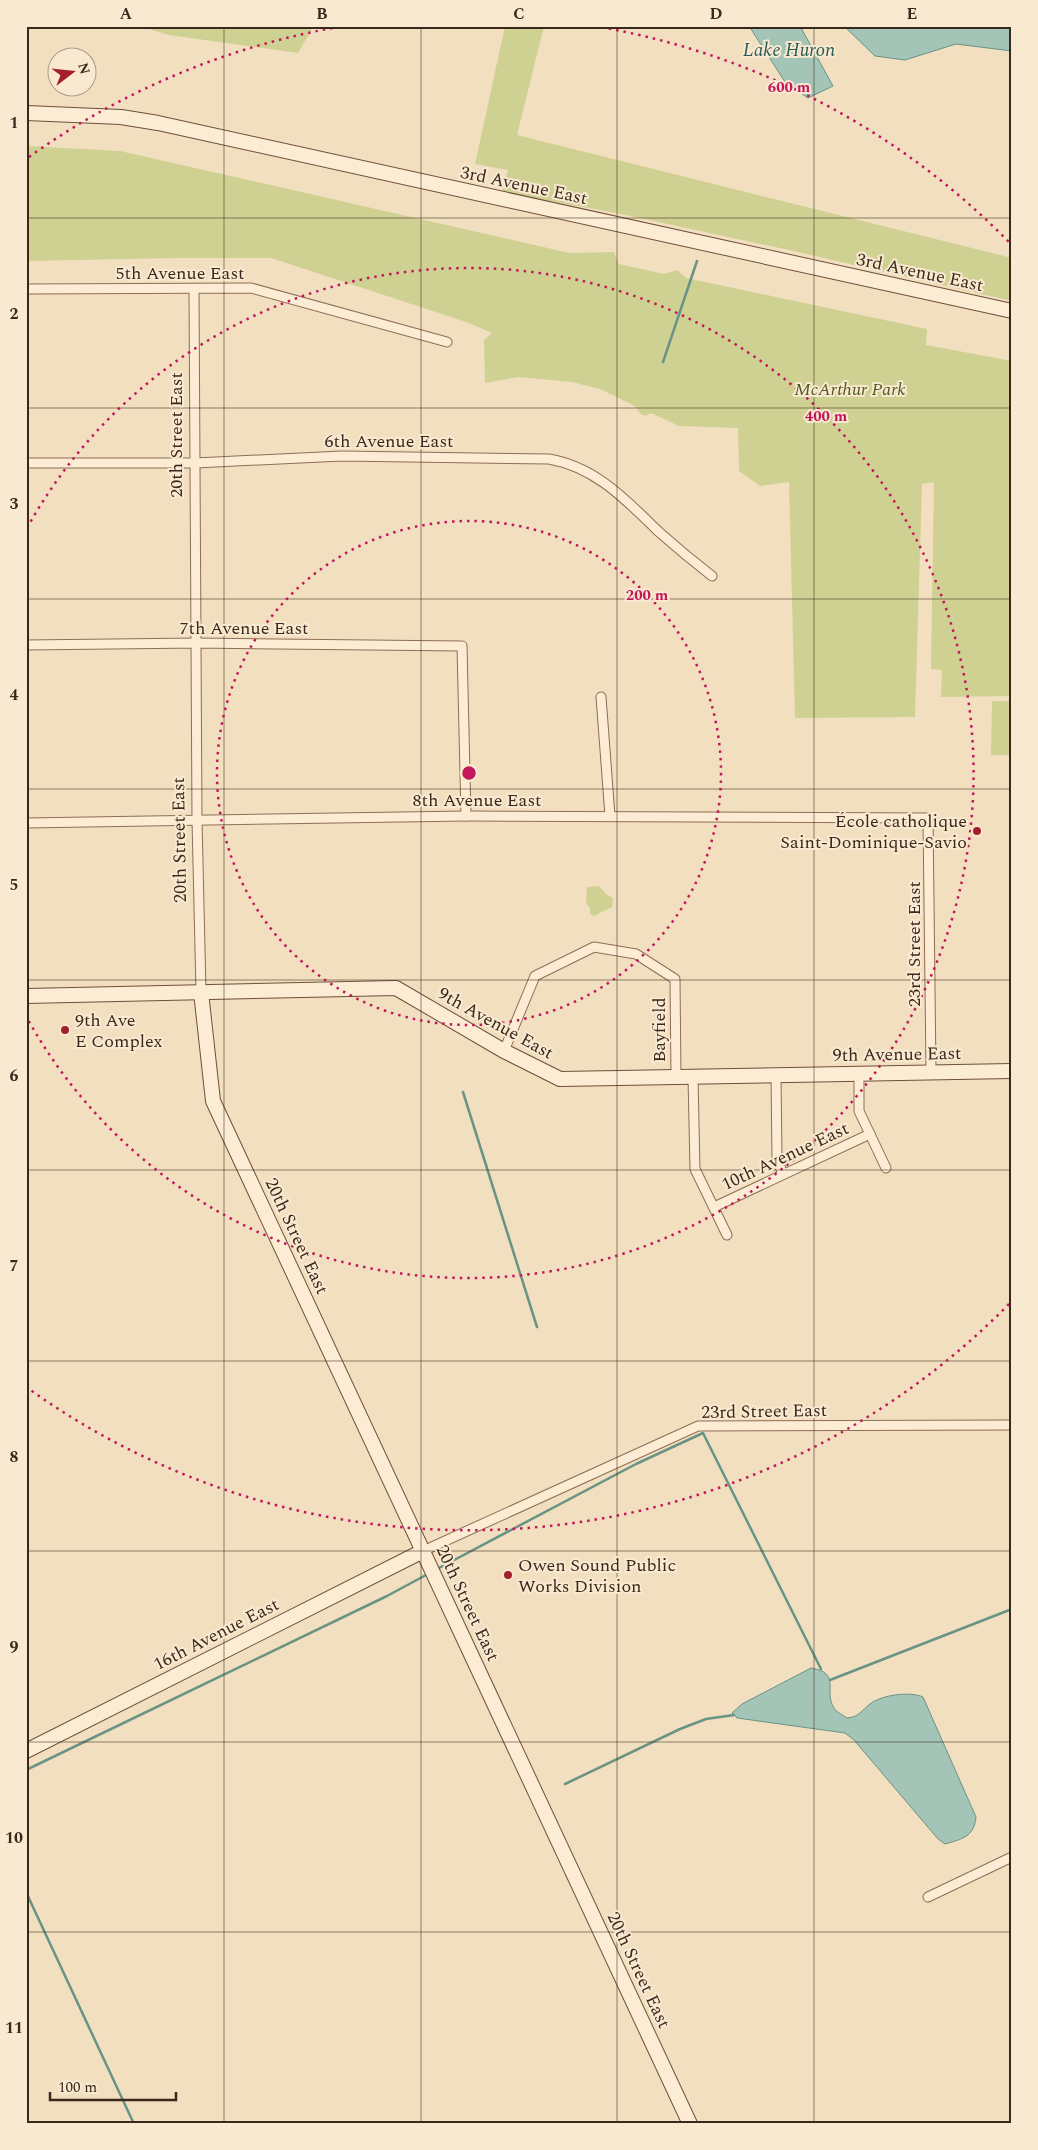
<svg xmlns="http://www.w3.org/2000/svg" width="1038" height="2150" viewBox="0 0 1038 2150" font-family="Spectral,serif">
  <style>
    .green { fill: #cfd192 }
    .water { fill: #a3c4b7; stroke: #699385 }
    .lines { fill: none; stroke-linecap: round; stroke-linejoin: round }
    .stream { stroke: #699385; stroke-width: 2.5 }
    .street-casing { stroke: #8d6e56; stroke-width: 11 }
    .secondary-casing { stroke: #6e4f39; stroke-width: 16 }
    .street { stroke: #fcecd4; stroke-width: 9 }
    .secondary { stroke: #fcecd4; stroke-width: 14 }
    .grid { fill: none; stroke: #3b281c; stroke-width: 1; stroke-opacity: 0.55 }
    .ring { fill: none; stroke: #c2185b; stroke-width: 2.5; stroke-dasharray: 2.5 5 }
    .poi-dot { fill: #a2202c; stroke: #f9e9d0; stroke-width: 2 }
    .labels { text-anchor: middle; stroke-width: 4; stroke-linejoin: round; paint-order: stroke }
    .street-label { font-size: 18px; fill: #3b281c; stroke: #f9e9d0 }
    .park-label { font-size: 18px; font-style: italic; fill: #505920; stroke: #f9e9d0 }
    .poi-label { font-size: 18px; fill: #3b281c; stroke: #f9e9d0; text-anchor: start }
    .water-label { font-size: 19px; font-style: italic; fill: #295c55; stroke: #f9e9d0 }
    .centre { fill: #c2185b; stroke: #f9e9d0; stroke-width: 2.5 }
    .ring-label { font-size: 15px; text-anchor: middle; font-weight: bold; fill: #c2185b; stroke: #f9e9d0; stroke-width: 4; stroke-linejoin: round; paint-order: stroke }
    .neatline { fill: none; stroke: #3b281c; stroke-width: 2 }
    .grid-label { font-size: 16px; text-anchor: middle; font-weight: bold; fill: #3b281c }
  </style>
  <rect width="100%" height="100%" fill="#f2dfc0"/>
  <!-- green -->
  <g class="green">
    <polygon points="148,26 314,26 298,53 169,35 149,29"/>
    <polygon points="505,26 544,26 517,135 1012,258 1012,301 789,250 621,214 502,192 508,170 475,164"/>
    <polygon points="26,146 120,151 570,253 614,252 619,264 664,274 677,270 686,278 927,329 926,345 1012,361 1012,696 941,697 942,670 931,669 934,482 922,484 915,717 795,718 789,482 760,486 739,471 738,428 679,426 651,413 645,416 640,413 635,406 600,389 572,382 518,377 485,383 484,340 492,333 466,322 271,258 177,258 26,261"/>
    <polygon points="992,701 1012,701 1012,755 991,755"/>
    <polygon points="599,886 606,894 613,898 612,907 594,916 590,914 590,908 586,903 587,887"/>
  </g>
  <!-- water -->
  <g class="water">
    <polygon points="749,26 800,26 833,86 808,98 785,82"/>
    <polygon points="844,26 1012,26 1012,51 956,44 905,60 875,56"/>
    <path d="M811,1668C842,1673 823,1691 834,1708C836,1712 843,1715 847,1718C859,1717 861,1711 870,1704C881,1695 910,1691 923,1697L976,1817C974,1837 962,1839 945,1844L938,1839L854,1740L845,1733L737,1718L732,1713L742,1704Z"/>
  </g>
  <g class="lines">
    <!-- stream -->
    <g class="stream">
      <polyline points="663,362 697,261"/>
      <polyline points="463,1092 537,1327"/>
      <polyline points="439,1568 636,1464 703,1433 821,1669"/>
      <polyline points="830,1680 1012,1609"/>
      <polyline points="26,1770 387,1596 426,1575"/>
      <polyline points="565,1784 680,1729 706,1719 734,1715"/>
      <polyline points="26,1892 134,2124"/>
    </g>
    <!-- street casing -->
    <g class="street-casing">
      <g id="street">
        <polyline points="26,289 251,288 447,342"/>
        <polyline points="194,289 197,820 201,992"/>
        <path d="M26,463H195L342,456L549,459C596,467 627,501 659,532C676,547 694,562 712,576"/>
        <polyline points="26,645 197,643 462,646 466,816"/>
        <polyline points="601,697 610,816"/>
        <polyline points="26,823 466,816 928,818 931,1071"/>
        <polyline points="504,1051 535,976 594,947 636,954 675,979 676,1077"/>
        <polyline points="859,1073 859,1111 886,1168"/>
        <polyline points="776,1075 777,1160 783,1174"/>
        <polyline points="693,1077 695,1169 727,1235"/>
        <polyline points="714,1207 870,1134"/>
        <polyline points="423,1551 698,1426 1012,1425"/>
        <polyline points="928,1897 1012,1857"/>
      </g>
    </g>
    <!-- secondary casing -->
    <g class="secondary-casing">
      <g id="secondary">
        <polyline points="26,113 121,117 158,123 1012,311"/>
        <polyline points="201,992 213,1101 690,2124"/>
        <polyline points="26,996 396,988 504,1051 560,1079 1012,1071"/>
        <polyline points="26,1751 423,1551"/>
      </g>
    </g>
    <!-- street -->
    <use href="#street" class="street"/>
    <!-- secondary -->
    <use href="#secondary" class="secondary"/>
  </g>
  <!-- grid -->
  <path class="grid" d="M224,26V2124M421,26V2124M617,26V2124M814,26V2124M26,218H1012M26,408H1012M26,599H1012M26,789H1012M26,980H1012M26,1170H1012M26,1361H1012M26,1551H1012M26,1742H1012M26,1932H1012"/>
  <!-- distance rings -->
  <g class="ring">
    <circle cx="469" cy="773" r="252"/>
    <path d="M27 528A505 505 0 1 1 27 1018"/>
    <path d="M1009 1304A757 757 0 0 1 29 1389M29 157A757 757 0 0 1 344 26M594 26A757 757 0 0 1 1009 242"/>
  </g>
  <!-- markers -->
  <g class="poi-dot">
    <circle cx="977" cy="831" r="5"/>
    <circle cx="65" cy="1030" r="5"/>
    <circle cx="508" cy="1575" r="5"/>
  </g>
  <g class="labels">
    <!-- street labels -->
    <g class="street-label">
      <text transform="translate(524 185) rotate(12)" y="6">3rd Avenue East</text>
      <text transform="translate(920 272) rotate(12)" y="6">3rd Avenue East</text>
      <text x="180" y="279">5th Avenue East</text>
      <text transform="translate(176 435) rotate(-90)" y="6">20th Street East</text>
      <text x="389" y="447">6th Avenue East</text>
      <text x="244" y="634">7th Avenue East</text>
      <text x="477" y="806">8th Avenue East</text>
      <text transform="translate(179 840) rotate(-91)" y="6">20th Street East</text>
      <text transform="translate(914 944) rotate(-90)" y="6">23rd Street East</text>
      <text transform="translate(496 1023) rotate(29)" y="6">9th Avenue East</text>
      <text transform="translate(659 1030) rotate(-90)" y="6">Bayfield</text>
      <text transform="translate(897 1054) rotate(-1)" y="6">9th Avenue East</text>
      <text transform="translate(785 1156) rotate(-25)" y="6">10th Avenue East</text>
      <text transform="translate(297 1236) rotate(65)" y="6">20th Street East</text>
      <text transform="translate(764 1411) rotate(-1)" y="6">23rd Street East</text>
      <text transform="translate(468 1603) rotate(65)" y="6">20th Street East</text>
      <text transform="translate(216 1634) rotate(-27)" y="6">16th Avenue East</text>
      <text transform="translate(639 1970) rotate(65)" y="6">20th Street East</text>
    </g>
    <!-- park labels -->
    <g class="park-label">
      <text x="850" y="395">McArthur Park</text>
    </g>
    <!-- poi labels -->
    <g class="poi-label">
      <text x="967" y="827" text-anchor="end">École catholique<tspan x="967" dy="21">Saint-Dominique-Savio</tspan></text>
      <text x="75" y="1026">9th Ave<tspan x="75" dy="21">E Complex</tspan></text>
      <text x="518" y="1571">Owen Sound Public<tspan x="518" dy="21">Works Division</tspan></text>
    </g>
    <!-- water labels -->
    <g class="water-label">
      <text x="789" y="56">Lake Huron</text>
    </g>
  </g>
  <circle cx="469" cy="773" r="8" class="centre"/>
  <g class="ring-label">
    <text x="789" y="92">600 m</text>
    <text x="826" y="421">400 m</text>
    <text x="647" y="600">200 m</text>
  </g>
  <!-- border -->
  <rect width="1038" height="2150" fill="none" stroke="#f9e9d0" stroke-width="55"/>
  <!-- north arrow -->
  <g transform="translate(72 72) rotate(74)"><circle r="24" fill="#f9e9d0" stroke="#ad9c88"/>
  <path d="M0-4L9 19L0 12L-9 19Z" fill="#a2202c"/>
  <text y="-8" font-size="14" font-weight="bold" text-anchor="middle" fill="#3b281c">N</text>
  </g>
  <!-- scale -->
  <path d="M50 2092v8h126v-8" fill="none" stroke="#3b281c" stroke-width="2.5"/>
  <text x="58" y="2092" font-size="15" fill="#3b281c" stroke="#f9e9d0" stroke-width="4" paint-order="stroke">100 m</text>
  <rect x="28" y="28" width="982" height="2094" class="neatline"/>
  <g class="grid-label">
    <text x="126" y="19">A</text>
    <text x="322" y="19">B</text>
    <text x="519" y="19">C</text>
    <text x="716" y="19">D</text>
    <text x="912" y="19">E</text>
    <text x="14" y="128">1</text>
    <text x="14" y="319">2</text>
    <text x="14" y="509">3</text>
    <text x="14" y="700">4</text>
    <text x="14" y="890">5</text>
    <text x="14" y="1081">6</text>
    <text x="14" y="1271">7</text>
    <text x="14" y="1462">8</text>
    <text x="14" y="1652">9</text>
    <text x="14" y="1843">10</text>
    <text x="14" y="2033">11</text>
  </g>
</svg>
